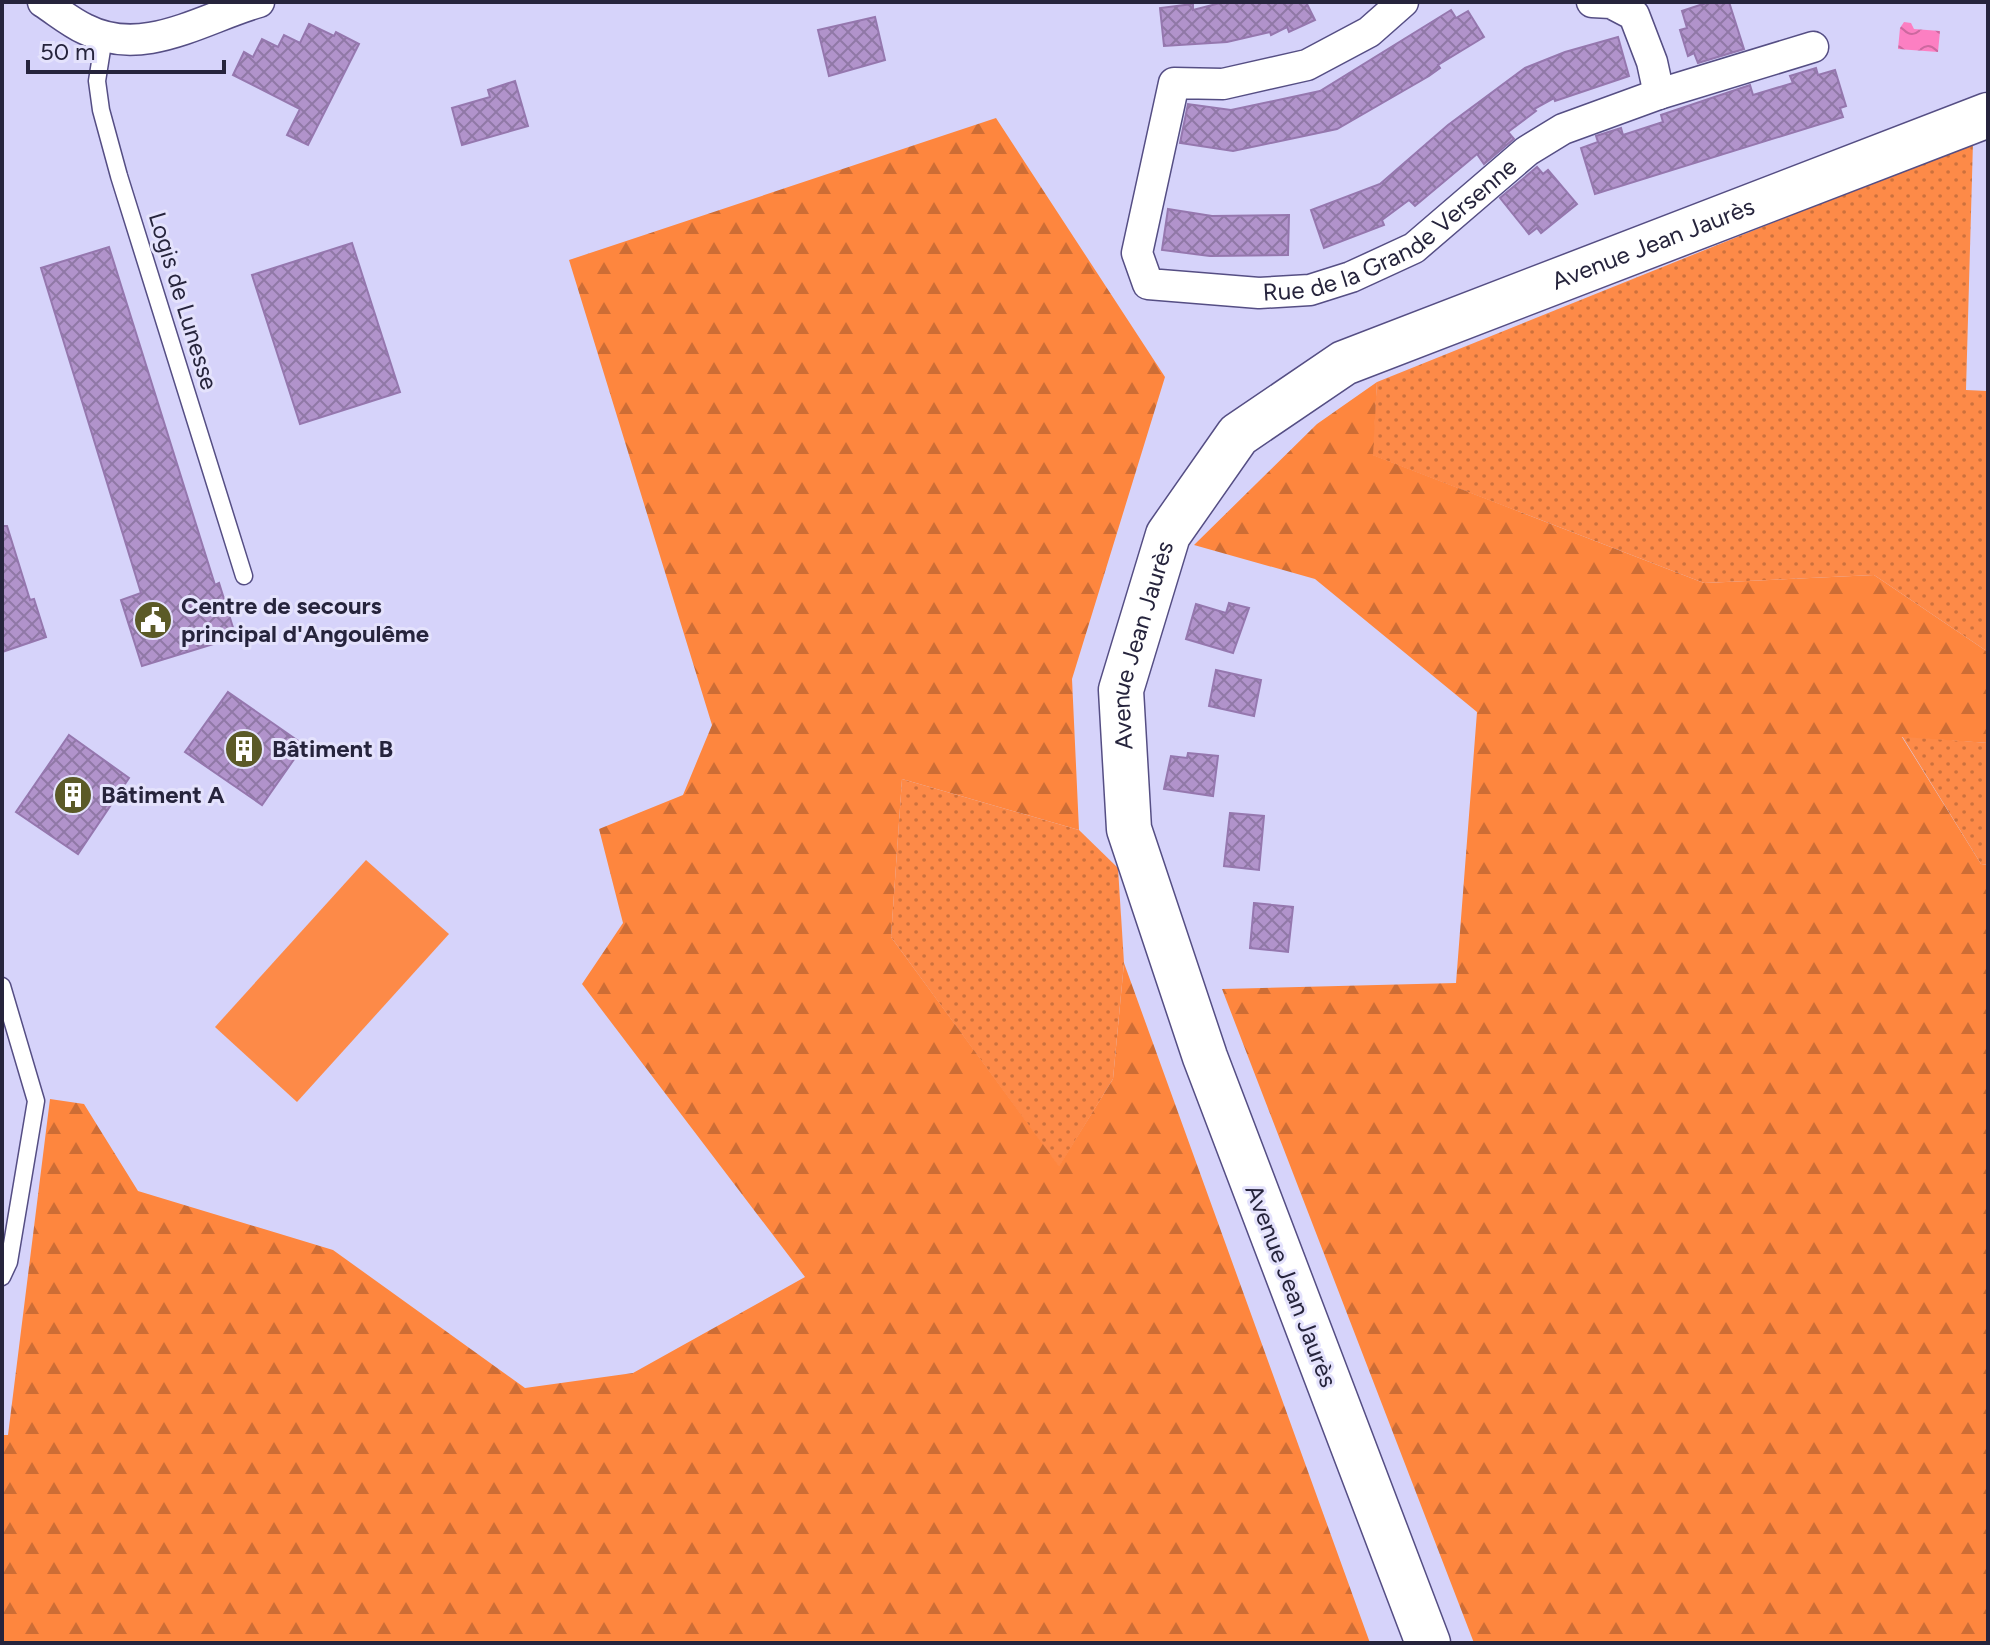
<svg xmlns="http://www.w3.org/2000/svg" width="1990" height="1645" viewBox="0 0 1990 1645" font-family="Figtree,sans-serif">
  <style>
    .grass { fill: url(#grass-dots) }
    .forest { fill: url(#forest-firs) }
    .park { fill: #fd8a48 }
    .water { fill: url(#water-waves) }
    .building { fill: url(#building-cross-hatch); stroke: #9577ae; stroke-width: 2 }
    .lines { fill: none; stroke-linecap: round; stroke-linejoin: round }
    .service-casing { stroke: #554e84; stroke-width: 19 }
    .minor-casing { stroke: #554e84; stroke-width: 33 }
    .secondary-casing { stroke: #554e84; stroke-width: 47 }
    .service { stroke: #fff; stroke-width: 16 }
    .minor { stroke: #fff; stroke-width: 30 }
    .secondary { stroke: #fff; stroke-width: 44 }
    .labels { text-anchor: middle; stroke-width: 6; stroke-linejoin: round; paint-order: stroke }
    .street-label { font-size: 24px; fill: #26243c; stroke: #e4e2fc }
    .poi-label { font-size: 24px; font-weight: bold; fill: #26243c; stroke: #e4e2fc; text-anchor: start }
  </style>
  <defs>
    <pattern id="grass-dots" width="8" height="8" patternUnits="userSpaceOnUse" patternTransform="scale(2)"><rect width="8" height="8" fill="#fd8a48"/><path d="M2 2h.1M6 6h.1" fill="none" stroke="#cd713d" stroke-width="1.8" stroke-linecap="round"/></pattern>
    <pattern id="forest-firs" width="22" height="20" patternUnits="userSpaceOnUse" patternTransform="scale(2)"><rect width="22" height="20" fill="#fe863e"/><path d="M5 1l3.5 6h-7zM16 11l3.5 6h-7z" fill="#cd6d35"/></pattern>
    <pattern id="water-waves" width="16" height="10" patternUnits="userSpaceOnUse" patternTransform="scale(2)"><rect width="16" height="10" fill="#fc7fc2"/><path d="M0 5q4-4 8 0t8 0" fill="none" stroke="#cc689f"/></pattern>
    <pattern id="building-cross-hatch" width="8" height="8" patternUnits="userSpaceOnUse" patternTransform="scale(2)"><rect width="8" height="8" fill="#b193cb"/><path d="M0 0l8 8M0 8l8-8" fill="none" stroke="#9078a6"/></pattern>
  </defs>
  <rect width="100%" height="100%" fill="#d6d3fa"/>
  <!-- grass -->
  <g class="grass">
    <polygon points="1973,142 1966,390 1988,391 1988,652 1874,575 1704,583 1372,455 1377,382"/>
    <polygon points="1902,736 1988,743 1988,865 1981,864"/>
    <polygon points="902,779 1079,830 1118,868 1124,963 1113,1079 1059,1167 891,937"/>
  </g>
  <!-- forest -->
  <g class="forest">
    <polygon points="996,118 1165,377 1072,679 1079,830 902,779 891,937 1059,1166 1113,1079 1124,963 1370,1643 2,1643 2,1435 8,1435 50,1099 84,1104 138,1191 333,1250 525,1388 633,1373 805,1277 582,984 623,923 599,829 683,795 712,725 569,260"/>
    <polygon points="1377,382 1373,455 1704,583 1874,575 1988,652 1988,743 1902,737 1981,864 1988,865 1988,1643 1474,1643 1222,989 1456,983 1477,712 1315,579 1194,545 1317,424"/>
  </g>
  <!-- park -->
  <polygon class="park" points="366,860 449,934 297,1102 215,1027"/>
  <!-- water -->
  <polygon class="water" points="1904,22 1911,23 1914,29 1940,31 1938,52 1898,49 1900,28"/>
  <!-- building -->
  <g class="building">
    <polygon points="1224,2 1306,2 1315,20 1289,32 1287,27 1271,35 1270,32 1227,42 1164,46 1160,8 1193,4 1193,10"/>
    <polygon points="1709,2 1729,2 1744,49 1698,63 1694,53 1688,56 1680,30 1687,28 1682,11"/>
    <polygon points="1451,10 1456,18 1468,11 1484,37 1438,65 1440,68 1429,76 1337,129 1233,151 1180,143 1188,104 1231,110 1320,91"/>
    <polygon points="875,17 885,60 829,76 818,30"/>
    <polygon points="309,24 334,36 336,32 359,44 308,145 287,135 300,109 233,75 244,52 253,57 262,39 278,47 284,35 300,43"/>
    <polygon points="1618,37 1629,76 1555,101 1554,98 1534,109 1536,111 1508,132 1514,139 1484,164 1477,154 1415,206 1409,200 1382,220 1384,225 1324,248 1311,210 1380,184 1448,125 1525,68 1565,52"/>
    <polygon points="1816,68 1818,75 1835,70 1846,106 1840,108 1843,117 1595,194 1581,148 1598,142 1596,136 1621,128 1623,135 1663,122 1661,115 1750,85 1753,95 1793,83 1790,76"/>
    <polygon points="515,81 528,126 462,145 452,108 490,97 488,90"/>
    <polygon points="1537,167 1543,174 1548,170 1577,204 1541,233 1537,228 1529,234 1500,198"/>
    <polygon points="1168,209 1212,216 1289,215 1288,255 1210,256 1162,250"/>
    <polygon points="352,243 400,392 300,424 252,275"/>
    <polygon points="109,247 215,585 219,583 236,637 142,666 121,600 141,593 41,268"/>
    <polygon points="2,526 7,526 30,600 34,599 46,637 2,652"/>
    <polygon points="1229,603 1249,608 1233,653 1186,639 1196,604 1226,613"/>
    <polygon points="1216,670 1261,680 1254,716 1209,706"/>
    <polygon points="228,692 304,745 262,805 185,752"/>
    <polygon points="69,735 129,778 78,854 16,812"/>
    <polygon points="1188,753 1218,756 1213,796 1164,789 1171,756 1187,758"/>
    <polygon points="1230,813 1264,816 1259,870 1224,866"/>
    <polygon points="1254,903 1293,907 1288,952 1250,948"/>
  </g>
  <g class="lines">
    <!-- service casing -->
    <g class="service-casing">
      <g id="service">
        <polyline points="104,37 97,81 101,110 119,176 244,576"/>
        <polyline points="2,986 36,1101 9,1262 2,1277"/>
      </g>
    </g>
    <!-- minor casing -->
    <g class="minor-casing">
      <g id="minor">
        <path d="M43,2C57,11 70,22 85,29C143,59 203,18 259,2"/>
        <path id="s1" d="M1403,2L1369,32L1307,65L1223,84L1174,83L1137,253L1148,284L1259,293L1310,290L1351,277L1414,248L1527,151L1563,129L1659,94L1813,47"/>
        <polyline points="1592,2 1611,3 1634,15 1652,62 1659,94"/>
      </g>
    </g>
    <!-- secondary casing -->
    <g class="secondary-casing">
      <g id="secondary">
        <path id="s2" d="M1428,1643L1205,1057L1129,829L1121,690L1168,535L1238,435L1344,363L1988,115"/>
      </g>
    </g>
    <!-- service -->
    <use href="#service" class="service"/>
    <!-- minor -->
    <use href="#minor" class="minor"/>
    <!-- secondary -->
    <use href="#secondary" class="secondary"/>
  </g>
  <!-- icons -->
  <defs>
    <g id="civic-disc" transform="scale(2)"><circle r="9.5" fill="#5b5a27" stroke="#e4e2fc"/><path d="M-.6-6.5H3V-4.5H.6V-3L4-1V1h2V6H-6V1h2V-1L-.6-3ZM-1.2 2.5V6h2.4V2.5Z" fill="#fff"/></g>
    <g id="building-disc" transform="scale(2)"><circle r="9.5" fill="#5b5a27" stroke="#e4e2fc"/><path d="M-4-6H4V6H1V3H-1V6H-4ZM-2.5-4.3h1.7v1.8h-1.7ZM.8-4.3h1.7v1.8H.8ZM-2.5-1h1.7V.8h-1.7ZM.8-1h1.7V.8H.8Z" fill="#fff"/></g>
  </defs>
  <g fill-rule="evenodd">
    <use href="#civic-disc" x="153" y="620"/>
    <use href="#building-disc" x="244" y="749"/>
    <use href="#building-disc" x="73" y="795"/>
  </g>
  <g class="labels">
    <!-- street labels -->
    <g class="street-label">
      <text dy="8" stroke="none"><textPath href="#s1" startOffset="718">Rue de la Grande Versenne</textPath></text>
      <text dy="8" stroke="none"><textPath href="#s2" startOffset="1750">Avenue Jean Jaurès</textPath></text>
      <text transform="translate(183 301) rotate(73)" y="8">Logis de Lunesse</text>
      <text dy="8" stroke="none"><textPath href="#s2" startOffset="1054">Avenue Jean Jaurès</textPath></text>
      <text transform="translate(1291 1286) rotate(69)" y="8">Avenue Jean Jaurès</text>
    </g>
    <!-- poi labels -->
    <g class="poi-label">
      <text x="181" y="614">Centre de secours<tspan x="181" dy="28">principal d'Angoulême</tspan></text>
      <text x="272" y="757">Bâtiment B</text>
      <text x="101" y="803">Bâtiment A</text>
    </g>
  </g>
  <!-- border -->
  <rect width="1990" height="1645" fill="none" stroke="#26243c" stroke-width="8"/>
  <!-- scale -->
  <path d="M28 60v12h196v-12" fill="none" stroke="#26243c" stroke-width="4"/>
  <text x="40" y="60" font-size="24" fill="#26243c" stroke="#e4e2fc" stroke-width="6" paint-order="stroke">50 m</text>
</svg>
